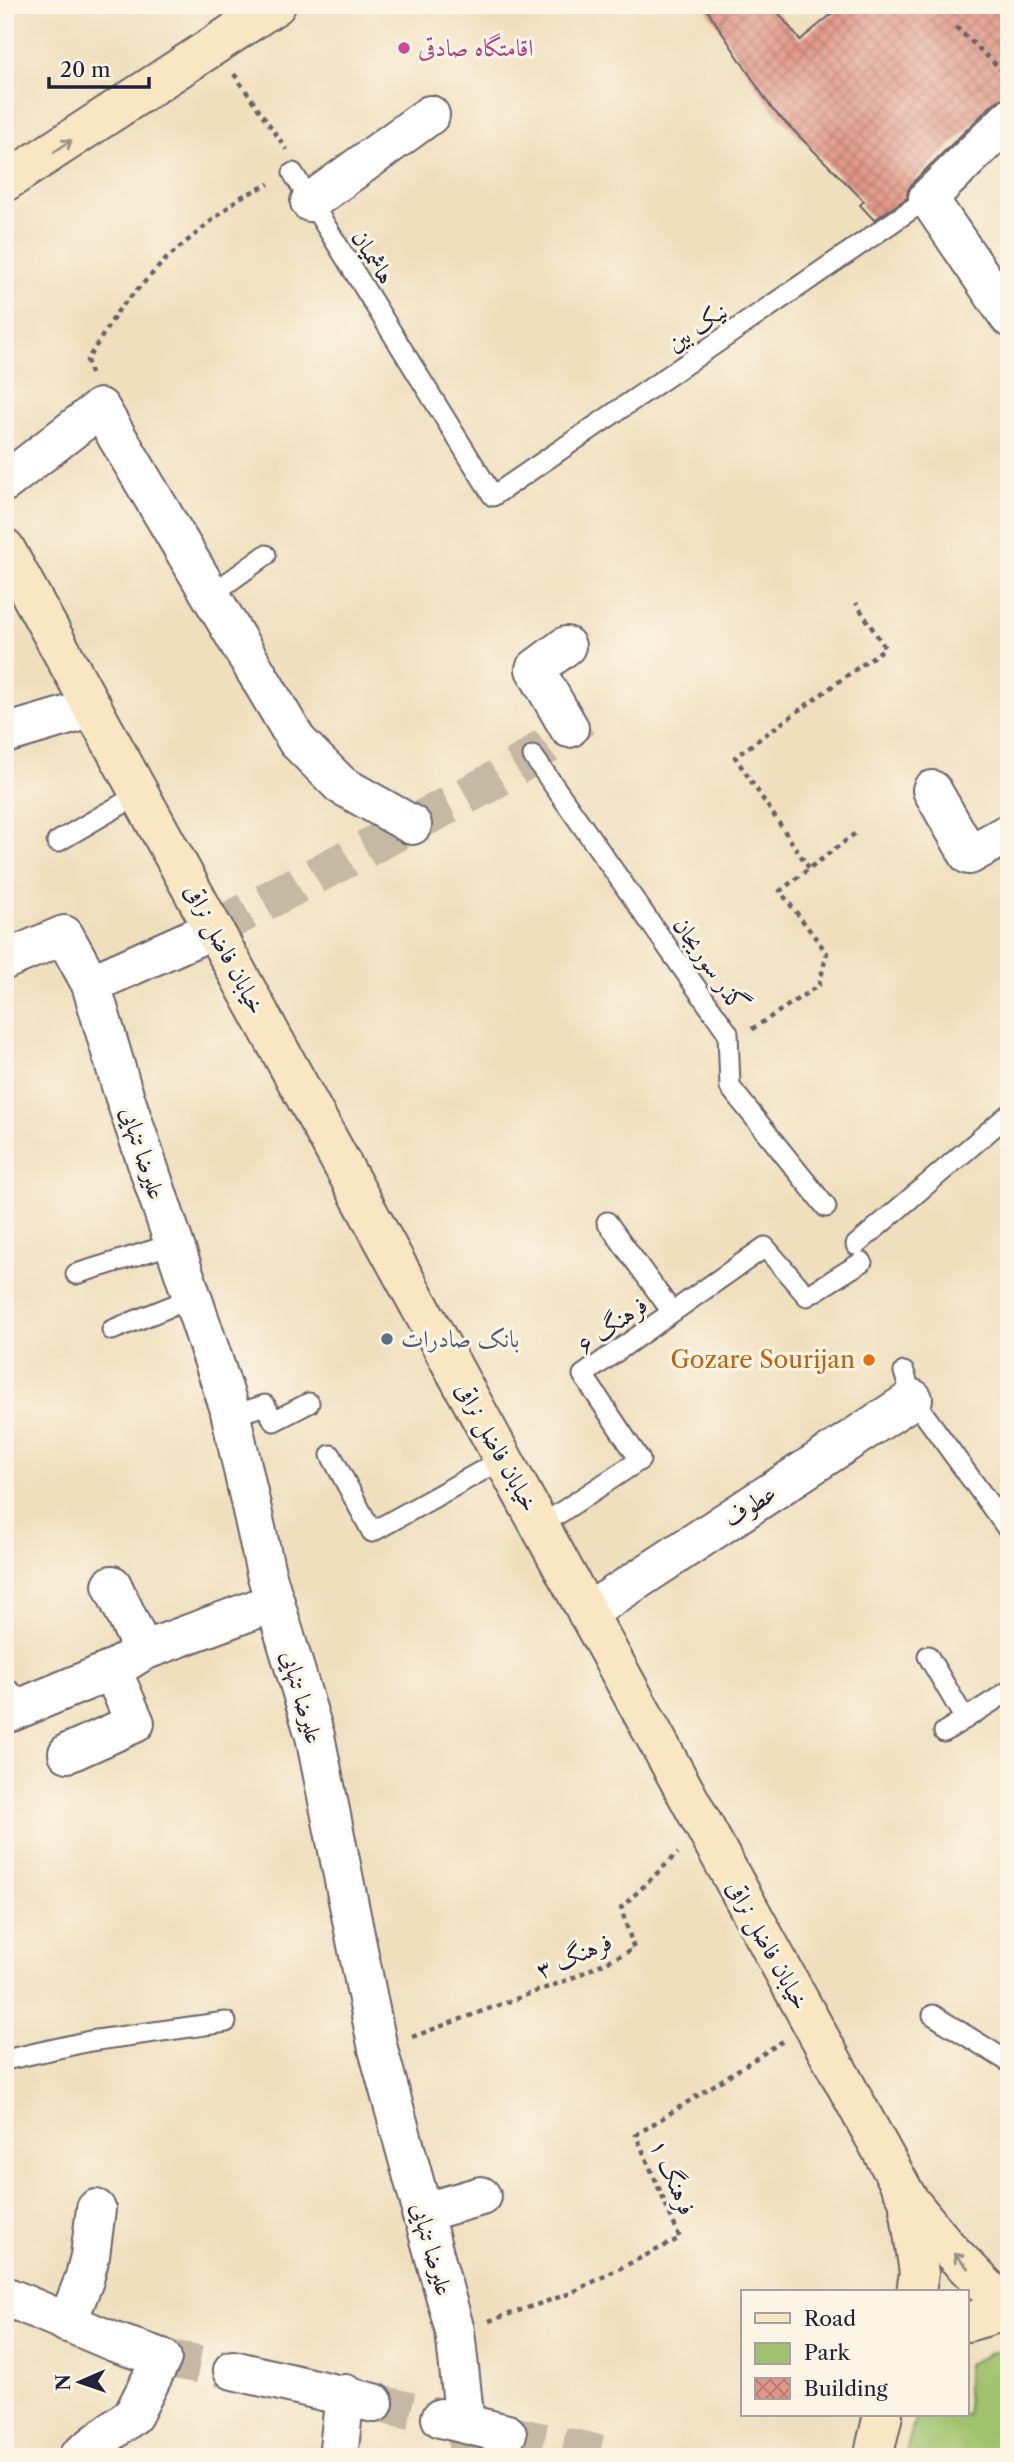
<svg xmlns="http://www.w3.org/2000/svg" width="1014" height="2462" viewBox="0 0 1014 2462" font-family="'Libre Caslon Text',Amiri,serif">
  <style>
    .green { fill: #9fc26c; stroke: #607254; stroke-width: 2 }
    .building { fill: url(#building-cross-hatch) }
    .lines { fill: none; stroke-linecap: round; stroke-linejoin: round }
    .street-tunnel { stroke: #c6b9a3; stroke-width: 38; stroke-dasharray: 38 19; stroke-linecap: butt }
    .lane-casing { stroke: #6a6468; stroke-width: 23 }
    .street-casing { stroke: #6a6468; stroke-width: 42 }
    .secondary-casing { stroke: #6a6468; stroke-width: 42 }
    .path { stroke: #6a6468; stroke-width: 4.5; stroke-dasharray: 5 5; stroke-linecap: butt }
    .lane { stroke: #fff; stroke-width: 19 }
    .street { stroke: #fff; stroke-width: 38 }
    .secondary { stroke: #f9e7c3; stroke-width: 38 }
    .oneway { stroke: #988e86 }
    .hotel-dot { fill: #d1479c; stroke: #fcf5e5; stroke-width: 2.5 }
    .service-dot { fill: #5c6f8a; stroke: #fcf5e5; stroke-width: 2.5 }
    .food-dot { fill: #e8710a; stroke: #fcf5e5; stroke-width: 2.5 }
    .labels { text-anchor: middle; stroke-width: 6; stroke-linejoin: round; paint-order: stroke }
    .hotel-label { font-size: 24px; fill: #b23c85; stroke: #fcf5e5; text-anchor: start }
    .street-label { font-size: 24px; fill: #22223b; stroke: #fcf5e5 }
    .service-label { font-size: 24px; fill: #4e5e75; stroke: #fcf5e5; text-anchor: start }
    .food-label { font-size: 24px; fill: #c56008; stroke: #fcf5e5; text-anchor: end }
  </style>
  <defs>
    <pattern id="building-cross-hatch" width="8" height="8" patternUnits="userSpaceOnUse" patternTransform="scale(1.75)"><rect width="8" height="8" fill="#e19787"/><path d="M0 0l8 8M0 8l8-8" fill="none" stroke="#b67b70"/></pattern>
  </defs>
  <rect width="100%" height="100%" fill="#fcf5e5"/>
  <filter id="ink" filterUnits="userSpaceOnUse"><feTurbulence type="fractalNoise" baseFrequency=".0143" numOctaves="2"/><feDisplacementMap in="SourceGraphic" scale="14" xChannelSelector="R" yChannelSelector="G"/><feConvolveMatrix kernelMatrix="1 2 1 2 8 2 1 2 1" color-interpolation-filters="sRGB"/></filter>
  <filter id="wash" filterUnits="userSpaceOnUse"><feTurbulence type="fractalNoise" baseFrequency=".00686" numOctaves="4" result="noise"/><feDisplacementMap in="SourceGraphic" scale="28" xChannelSelector="R" yChannelSelector="G"/><feGaussianBlur stdDeviation="1.57" result="paint"/><feColorMatrix in="noise" values="0 0 0 0 0 0 0 0 0 0 0 0 0 0 0 0 0 1.4 0 .05"/><feComposite in="paint" operator="in"/></filter>
  <g filter="url(#wash)">
    <rect width="100%" height="100%" fill="#efdfbd"/>
    <!-- green -->
    <polygon class="green" points="1009,2350 1009,2457 906,2457 910,2434 918,2415 967,2415 967,2364 991,2353"/>
    <g id="blocks">
      <!-- building -->
      <polygon class="building" points="704,5 772,5 800,40 843,5 1009,5 1009,98 1003,98 994,103 913,182 908,190 907,198 874,220 860,205 864,201 772,109"/>
    </g>
  </g>
  <g filter="url(#ink)">
    <use href="#blocks" fill-opacity="0" stroke="#6a6468" stroke-width="2"/>
    <g class="lines">
      <!-- street-tunnel -->
      <g class="street-tunnel">
        <polyline points="214,929 490,783 533,756 582,718"/>
        <polyline points="162,2358 233,2370"/>
        <polyline points="374,2403 441,2418"/>
        <polyline points="465,2423 468,2457"/>
        <polyline points="507,2434 613,2457"/>
      </g>
      <!-- lane casing -->
      <g class="lane-casing">
        <g id="lane">
          <polyline points="293,173 493,496 928,198"/>
          <polyline points="212,594 266,555"/>
          <polyline points="533,756 728,1033 730,1087 826,1207"/>
          <polyline points="57,842 141,793"/>
          <polyline points="607,1222 672,1312"/>
          <polyline points="856,1245 1009,1114"/>
          <polyline points="76,1274 173,1244"/>
          <polyline points="112,1330 192,1298"/>
          <polyline points="904,1372 913,1399 1009,1531"/>
          <polyline points="231,1416 265,1405 274,1421 309,1403"/>
          <polyline points="331,1455 372,1532 503,1459"/>
          <polyline points="540,1526 640,1460 583,1375 765,1247 807,1296 862,1262"/>
          <polyline points="928,1656 965,1719"/>
          <polyline points="944,1732 1009,1691"/>
          <polyline points="933,2015 1009,2062"/>
          <polyline points="5,2060 90,2041 226,2022"/>
        </g>
      </g>
      <!-- street casing -->
      <g class="street-casing">
        <g id="street">
          <polyline points="1009,119 928,198 1009,317"/>
          <polyline points="310,202 430,115"/>
          <polyline points="5,482 100,408 297,741 341,785 412,825"/>
          <polyline points="566,646 535,669 569,728"/>
          <polyline points="5,734 93,708"/>
          <polyline points="932,790 969,855 1009,833"/>
          <polyline points="5,960 64,935 91,984 122,1089 229,1407 266,1573 315,1736 378,2049 455,2331 465,2423"/>
          <polyline points="91,984 214,929"/>
          <polyline points="112,1585 143,1651"/>
          <polyline points="587,1613 913,1399"/>
          <polyline points="5,1699 11,1712 112,1670"/>
          <polyline points="68,1753 135,1723 112,1670 143,1651 275,1602"/>
          <polyline points="421,2213 481,2196"/>
          <polyline points="5,2296 114,2342 162,2358 133,2415 78,2457"/>
          <polyline points="67,2323 84,2280 90,2256 96,2209"/>
          <polyline points="233,2370 374,2403"/>
          <polyline points="441,2418 507,2434"/>
          <polyline points="338,2457 345,2394"/>
        </g>
      </g>
      <!-- secondary casing -->
      <g class="secondary-casing">
        <g id="secondary">
          <polyline points="5,182 276,5"/>
          <polyline points="5,548 908,2199"/>
          <polyline points="916,2292 919,2273 908,2199 947,2247 1009,2310"/>
          <polyline points="967,2322 1009,2310"/>
          <polyline points="876,2457 875,2449 883,2415"/>
        </g>
      </g>
      <!-- path -->
      <g class="path">
        <polyline points="956,27 1009,77"/>
        <polyline points="234,74 287,150"/>
        <polyline points="91,374 87,360 120,308 168,257 239,198 269,184"/>
        <polyline points="809,868 735,757 885,648 856,603"/>
        <polyline points="752,1029 819,985 827,953 780,891 857,832"/>
        <polyline points="412,2037 570,1979 634,1949 621,1908 678,1853"/>
        <polyline points="489,2321 571,2293 680,2238 636,2135 783,2041"/>
      </g>
      <!-- lane -->
      <use href="#lane" class="lane"/>
      <!-- street -->
      <use href="#street" class="street"/>
      <!-- secondary -->
      <use href="#secondary" class="secondary"/>
    </g>
    <!-- one-way arrows -->
    <defs><path id="oneway-shaft" d="M-6 0H5M1.5-3L5.5 0L1.5 3" fill="none" stroke-width="1.6" stroke-linecap="round" stroke-linejoin="round" transform="scale(1.75)"/></defs>
    <g class="oneway">
      <use href="#oneway-shaft" transform="translate(63 146) rotate(-34)"/>
      <use href="#oneway-shaft" transform="translate(961 2261) rotate(-134)"/>
    </g>
  </g>
  <!-- markers -->
  <circle class="hotel-dot" cx="404" cy="48" r="7"/>
  <circle class="service-dot" cx="387" cy="1339" r="7"/>
  <circle class="food-dot" cx="869" cy="1360" r="7"/>
  <g class="labels">
    <!-- hotel labels -->
    <g class="hotel-label">
      <text x="418" y="56">اقامتگاه صادقی</text>
    </g>
    <!-- street labels -->
    <g class="street-label">
      <text transform="translate(373 257) rotate(58)" y="8">هاشمیان</text>
      <text transform="translate(697 327) rotate(-34)" y="8">نیک بین</text>
      <text transform="translate(225 949) rotate(62)" y="8">خیابان فاضل نراقی</text>
      <text transform="translate(710 965) rotate(55)" y="8">گذر سوریجان</text>
      <text transform="translate(143 1153) rotate(72)" y="8">علیرضا تنهایی</text>
      <text transform="translate(612 1325) rotate(-35)" y="8">فرهنگ ۶</text>
      <text transform="translate(497 1447) rotate(61)" y="8">خیابان فاضل نراقی</text>
      <text transform="translate(750 1506) rotate(-33)" y="8">عطوف</text>
      <text transform="translate(302 1697) rotate(74)" y="8">علیرضا تنهایی</text>
      <text transform="translate(768 1945) rotate(61)" y="8">خیابان فاضل نراقی</text>
      <text transform="translate(574 1956) rotate(-23)" y="8">فرهنگ ۳</text>
      <text transform="translate(673 2177) rotate(67)" y="8">فرهنگ ۱</text>
      <text transform="translate(432 2249) rotate(74)" y="8">علیرضا تنهایی</text>
    </g>
    <!-- service labels -->
    <g class="service-label">
      <text x="401" y="1347">بانک صادرات</text>
    </g>
    <!-- food labels -->
    <g class="food-label">
      <text x="855" y="1368">Gozare Sourijan</text>
    </g>
  </g>
  <!-- margin -->
  <rect width="1014" height="2462" fill="none" stroke="#fcf5e5" stroke-width="28"/>
  <!-- legend -->
  <rect x="741" y="2290" width="228" height="126" fill="#fcf5e5" stroke="#a5a1a1" stroke-width="2"/>
  <rect x="755" y="2313" width="35" height="10" fill="#f9e7c3" stroke="#a5a1a1" stroke-width="2"/>
  <text x="804" y="2326" font-size="21" fill="#22223b">Road</text>
  <rect x="755" y="2343" width="35" height="21" fill="#9fc26c" stroke="#a5a1a1" stroke-width="2"/>
  <text x="804" y="2360" font-size="21" fill="#22223b">Park</text>
  <rect x="755" y="2378" width="35" height="21" fill="url(#building-cross-hatch)" stroke="#a5a1a1" stroke-width="2"/>
  <text x="804" y="2396" font-size="21" fill="#22223b">Building</text>
  <!-- north arrow -->
  <g transform="translate(80 2382) rotate(268)" stroke="#fcf5e5" stroke-width="5" paint-order="stroke">
  <path d="M0-5L12 26L0 18L-12 26Z" fill="#22223b"/>
  <text y="-10" font-size="19" font-weight="bold" text-anchor="middle" fill="#22223b">N</text>
  </g>
  <!-- scale -->
  <path d="M49 77v10h100v-10" fill="none" stroke="#22223b" stroke-width="3.5"/>
  <text x="60" y="77" font-size="21" fill="#22223b" stroke="#fcf5e5" stroke-width="5" paint-order="stroke">20 m</text>
</svg>
